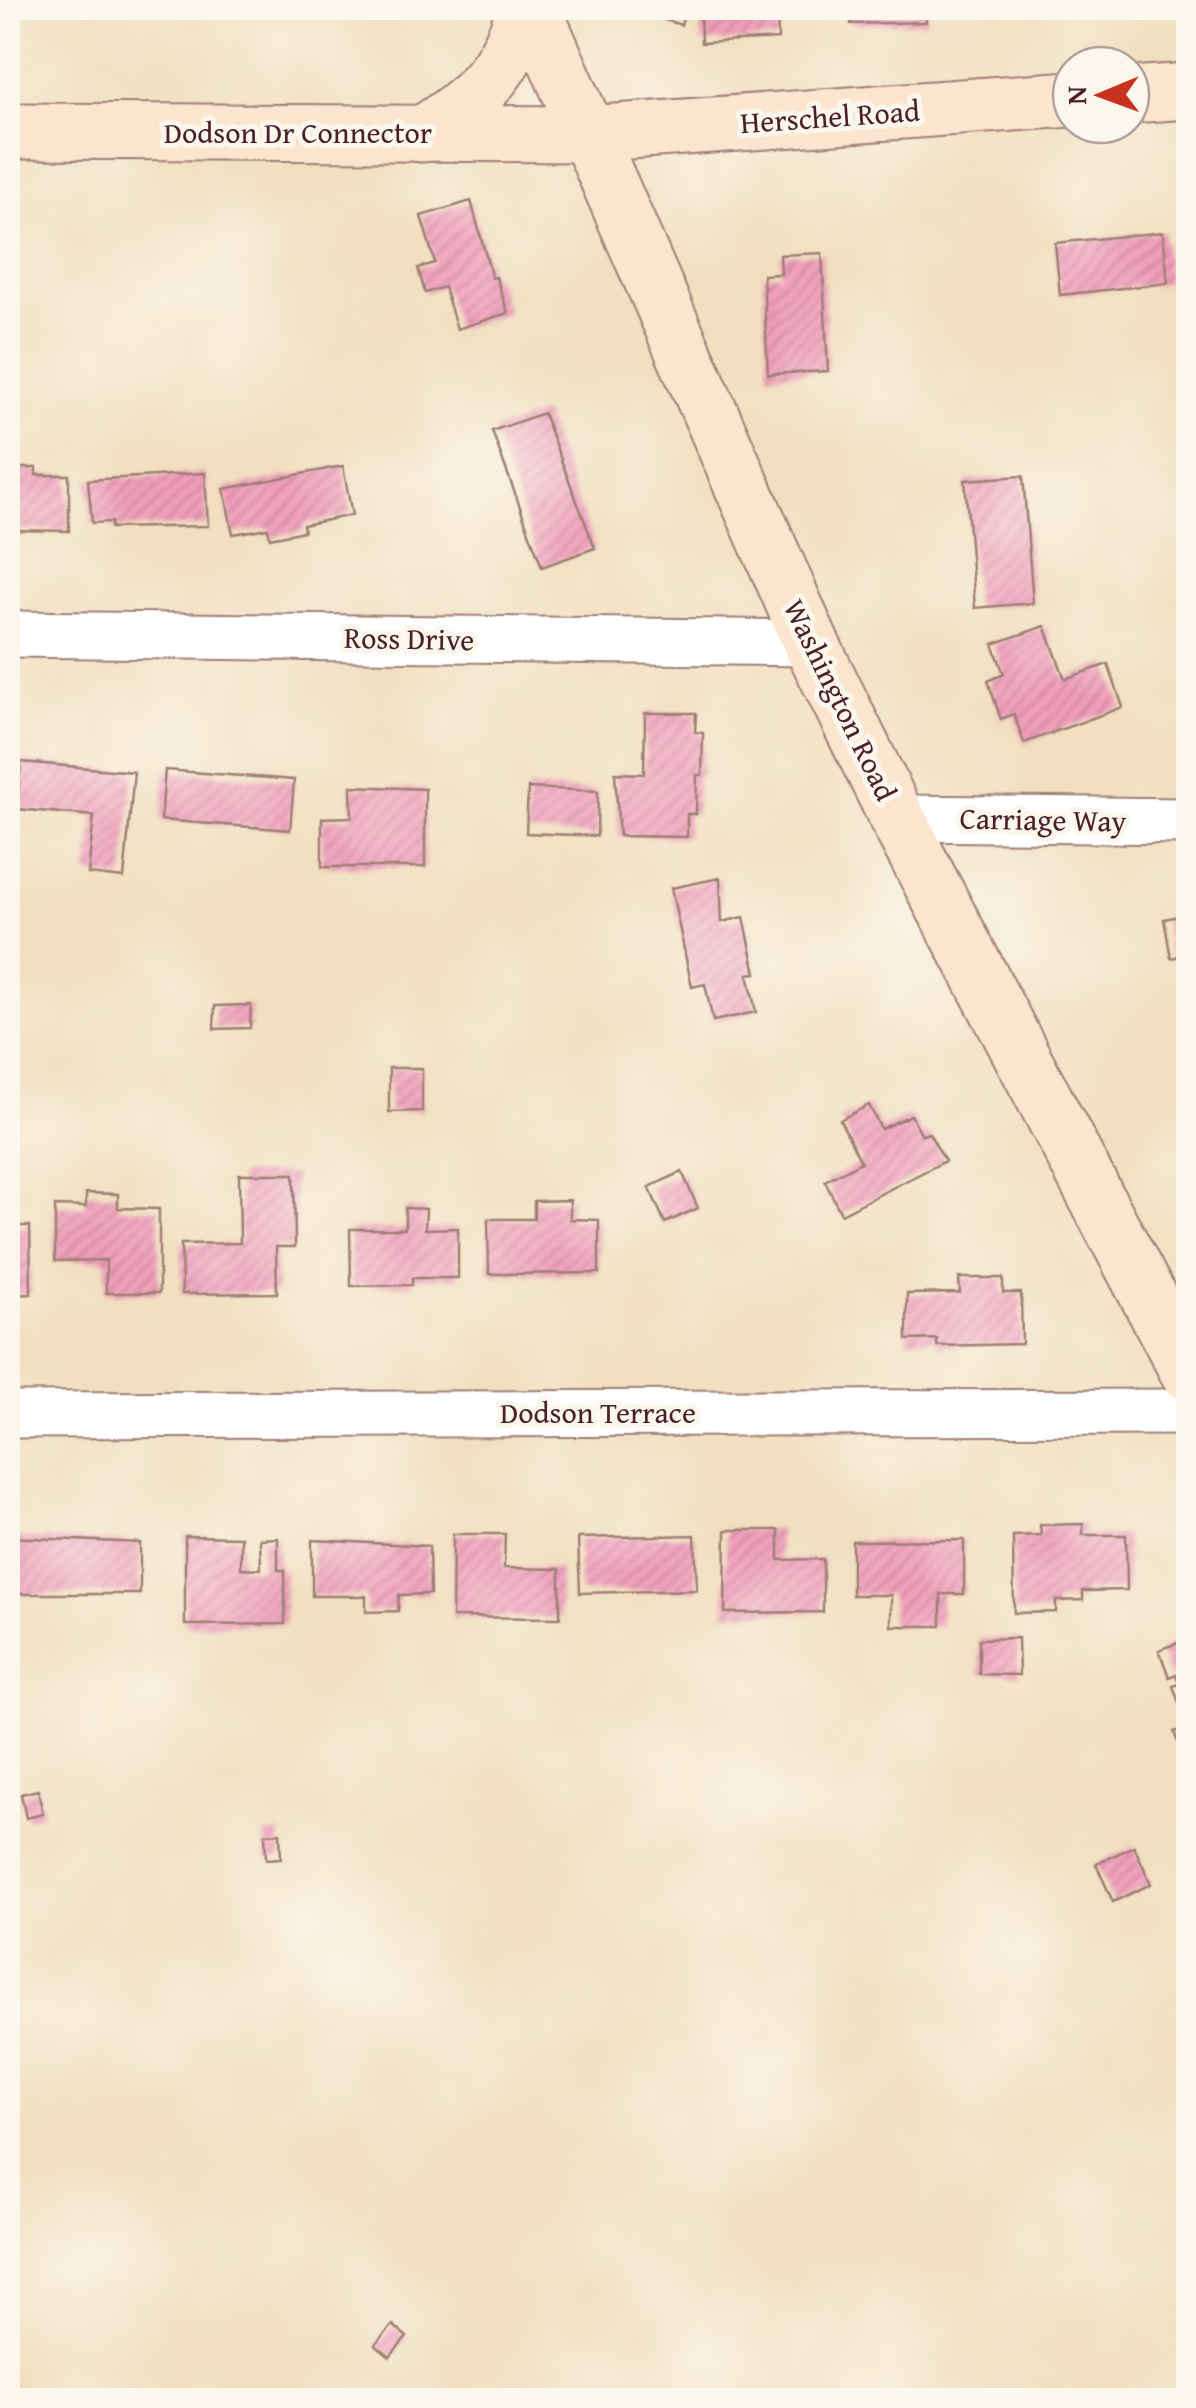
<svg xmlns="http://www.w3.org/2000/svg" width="1196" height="2408" viewBox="0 0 1196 2408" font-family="'Gentium Book Plus',serif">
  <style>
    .building { fill: url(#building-hatch) }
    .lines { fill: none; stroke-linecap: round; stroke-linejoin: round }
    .street-casing { stroke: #9e7f75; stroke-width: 49 }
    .secondary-casing { stroke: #9e7f75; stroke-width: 59 }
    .street { stroke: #fff; stroke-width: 45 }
    .secondary { stroke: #fbe5cf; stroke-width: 55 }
    .labels { text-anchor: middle; stroke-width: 10; stroke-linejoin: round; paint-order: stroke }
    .street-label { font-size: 30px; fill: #4a1f2b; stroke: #fbf7ec }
  </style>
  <defs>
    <pattern id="building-hatch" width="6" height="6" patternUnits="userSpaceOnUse" patternTransform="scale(2.5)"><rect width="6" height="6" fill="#f29fbc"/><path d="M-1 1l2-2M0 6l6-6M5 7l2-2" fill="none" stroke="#c68199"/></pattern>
  </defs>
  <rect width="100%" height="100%" fill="#fbf7ec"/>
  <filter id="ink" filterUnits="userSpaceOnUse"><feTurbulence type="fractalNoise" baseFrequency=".01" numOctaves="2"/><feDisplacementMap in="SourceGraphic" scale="20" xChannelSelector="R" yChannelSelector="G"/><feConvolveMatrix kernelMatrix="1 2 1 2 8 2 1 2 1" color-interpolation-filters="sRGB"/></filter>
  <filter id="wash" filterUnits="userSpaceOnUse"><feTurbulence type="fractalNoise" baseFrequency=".0048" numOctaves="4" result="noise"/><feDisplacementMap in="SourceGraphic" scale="40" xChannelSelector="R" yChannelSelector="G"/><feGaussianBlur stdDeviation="2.25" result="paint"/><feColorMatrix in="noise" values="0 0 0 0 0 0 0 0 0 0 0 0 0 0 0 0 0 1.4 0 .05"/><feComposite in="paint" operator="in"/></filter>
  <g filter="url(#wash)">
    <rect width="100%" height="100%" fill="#f1dfbf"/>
    <g id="blocks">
      <!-- building -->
      <g class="building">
        <polygon points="647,8 686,8 681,25 645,14"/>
        <polygon points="700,8 777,8 778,39 701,43"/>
        <polygon points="851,8 926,8 926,22 851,24"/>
        <polygon points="471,201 492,278 496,277 508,313 457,329 444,287 425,293 418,268 435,263 421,216"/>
        <polygon points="1163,232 1168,283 1060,295 1055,243"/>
        <polygon points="822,253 828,371 768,374 763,275 781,274 780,255"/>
        <polygon points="543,413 595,548 542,567 492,431"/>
        <polygon points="343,466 352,515 303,525 304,531 270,538 268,528 233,534 224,489"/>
        <polygon points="8,468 36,468 36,475 69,475 69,531 8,530"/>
        <polygon points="205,473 208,526 111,528 111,522 92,523 88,480"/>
        <polygon points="1023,476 1033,603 975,608 965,480"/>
        <polygon points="1045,626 1065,679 1108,664 1123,707 1024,743 1014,714 1001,719 988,681 1004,674 993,644"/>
        <polygon points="645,713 696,713 695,732 703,733 702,775 697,775 696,814 687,814 687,837 619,836 615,773 644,774"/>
        <polygon points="21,762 134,772 124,878 88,874 94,816 17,809"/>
        <polygon points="165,770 294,780 290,830 161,820"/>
        <polygon points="351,786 425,789 425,867 322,867 322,818 352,817"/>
        <polygon points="528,788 598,791 597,836 526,833"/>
        <polygon points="720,878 722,922 744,917 756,973 748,974 756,1012 713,1021 705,984 692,987 671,888"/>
        <polygon points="1188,914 1188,968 1183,969 1180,956 1171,958 1164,919"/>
        <polygon points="251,1005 250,1028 214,1029 215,1006"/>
        <polygon points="389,1068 422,1068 422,1111 389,1112"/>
        <polygon points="869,1105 881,1129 911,1115 922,1135 929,1133 945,1161 841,1214 825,1181 861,1162 840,1120"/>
        <polygon points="682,1172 698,1208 665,1223 649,1187"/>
        <polygon points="239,1174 294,1174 295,1247 276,1247 277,1293 182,1294 181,1244 240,1243"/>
        <polygon points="86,1193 118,1194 118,1208 159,1209 159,1293 106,1293 106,1260 55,1261 55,1206 86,1207"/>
        <polygon points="570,1200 570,1219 599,1220 599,1273 489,1274 488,1219 534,1219 534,1201"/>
        <polygon points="405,1208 426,1209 425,1229 458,1228 458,1278 412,1278 412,1285 351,1286 350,1229 405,1229"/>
        <polygon points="8,1226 30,1226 31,1294 8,1295"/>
        <polygon points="959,1278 1003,1278 1003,1293 1021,1293 1022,1344 937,1346 937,1339 907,1340 907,1294 960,1293"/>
        <polygon points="1083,1524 1083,1535 1126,1535 1127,1590 1083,1591 1083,1600 1056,1601 1056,1612 1014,1613 1013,1536 1041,1535 1040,1525"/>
        <polygon points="726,1530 779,1530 779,1560 823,1559 823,1612 725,1613"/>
        <polygon points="453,1534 505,1534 504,1568 560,1569 560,1618 452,1617"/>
        <polygon points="695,1535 697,1590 580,1593 578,1538"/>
        <polygon points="185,1536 241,1537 241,1568 261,1569 260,1539 278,1538 278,1570 285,1570 285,1624 185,1625"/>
        <polygon points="8,1537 140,1543 140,1594 8,1594"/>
        <polygon points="312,1540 429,1546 430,1594 399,1595 398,1611 366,1612 366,1596 312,1596"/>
        <polygon points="964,1540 964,1594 941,1594 941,1626 891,1626 891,1595 852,1595 852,1541"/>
        <polygon points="1018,1638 1019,1675 979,1674 979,1639"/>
        <polygon points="1188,1639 1188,1757 1184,1758 1174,1732 1188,1727 1173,1686 1179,1684 1176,1674 1169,1677 1159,1650"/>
        <polygon points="38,1790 43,1814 26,1818 21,1794"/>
        <polygon points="280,1833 281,1858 266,1859 265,1834"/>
        <polygon points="1134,1846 1151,1884 1113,1902 1096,1864"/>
        <polygon points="393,2325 407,2337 390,2357 375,2345"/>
      </g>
    </g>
  </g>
  <g filter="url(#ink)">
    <use href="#blocks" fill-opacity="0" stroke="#9e7f75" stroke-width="2.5"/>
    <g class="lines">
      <!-- street casing -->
      <g class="street-casing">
        <g id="street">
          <polyline points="8,634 811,643"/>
          <polyline points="897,818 1188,821"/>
          <polyline points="8,1415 1188,1412"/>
        </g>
      </g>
      <!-- secondary casing -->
      <g class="secondary-casing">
        <g id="secondary">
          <polyline points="533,8 811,643 897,818 1188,1372"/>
          <polyline points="1131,95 1188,91"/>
          <polyline points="8,131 588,134 1071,99"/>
          <path d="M422,134C475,102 508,69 525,8"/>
        </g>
      </g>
      <!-- street -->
      <use href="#street" class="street"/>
      <!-- secondary -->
      <use href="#secondary" class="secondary"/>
    </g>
  </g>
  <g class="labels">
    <!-- street labels -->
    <g class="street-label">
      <text transform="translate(830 117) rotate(-4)" y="10">Herschel Road</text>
      <text x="298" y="143">Dodson Dr Connector</text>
      <text transform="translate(409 639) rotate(1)" y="10">Ross Drive</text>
      <text transform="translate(840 700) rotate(64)" y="10">Washington Road</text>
      <text transform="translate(1043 820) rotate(1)" y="10">Carriage Way</text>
      <text x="598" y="1423">Dodson Terrace</text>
    </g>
  </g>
  <!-- margin -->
  <rect width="1196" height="2408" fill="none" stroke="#fbf7ec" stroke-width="40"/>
  <!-- north arrow -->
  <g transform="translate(1101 95) rotate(269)"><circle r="48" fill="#fbf7ec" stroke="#b4a19f" stroke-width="2.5"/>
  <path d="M0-8L18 38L0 25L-18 38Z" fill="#c8321e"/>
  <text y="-15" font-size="28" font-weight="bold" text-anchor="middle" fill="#4a1f2b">N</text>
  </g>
</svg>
